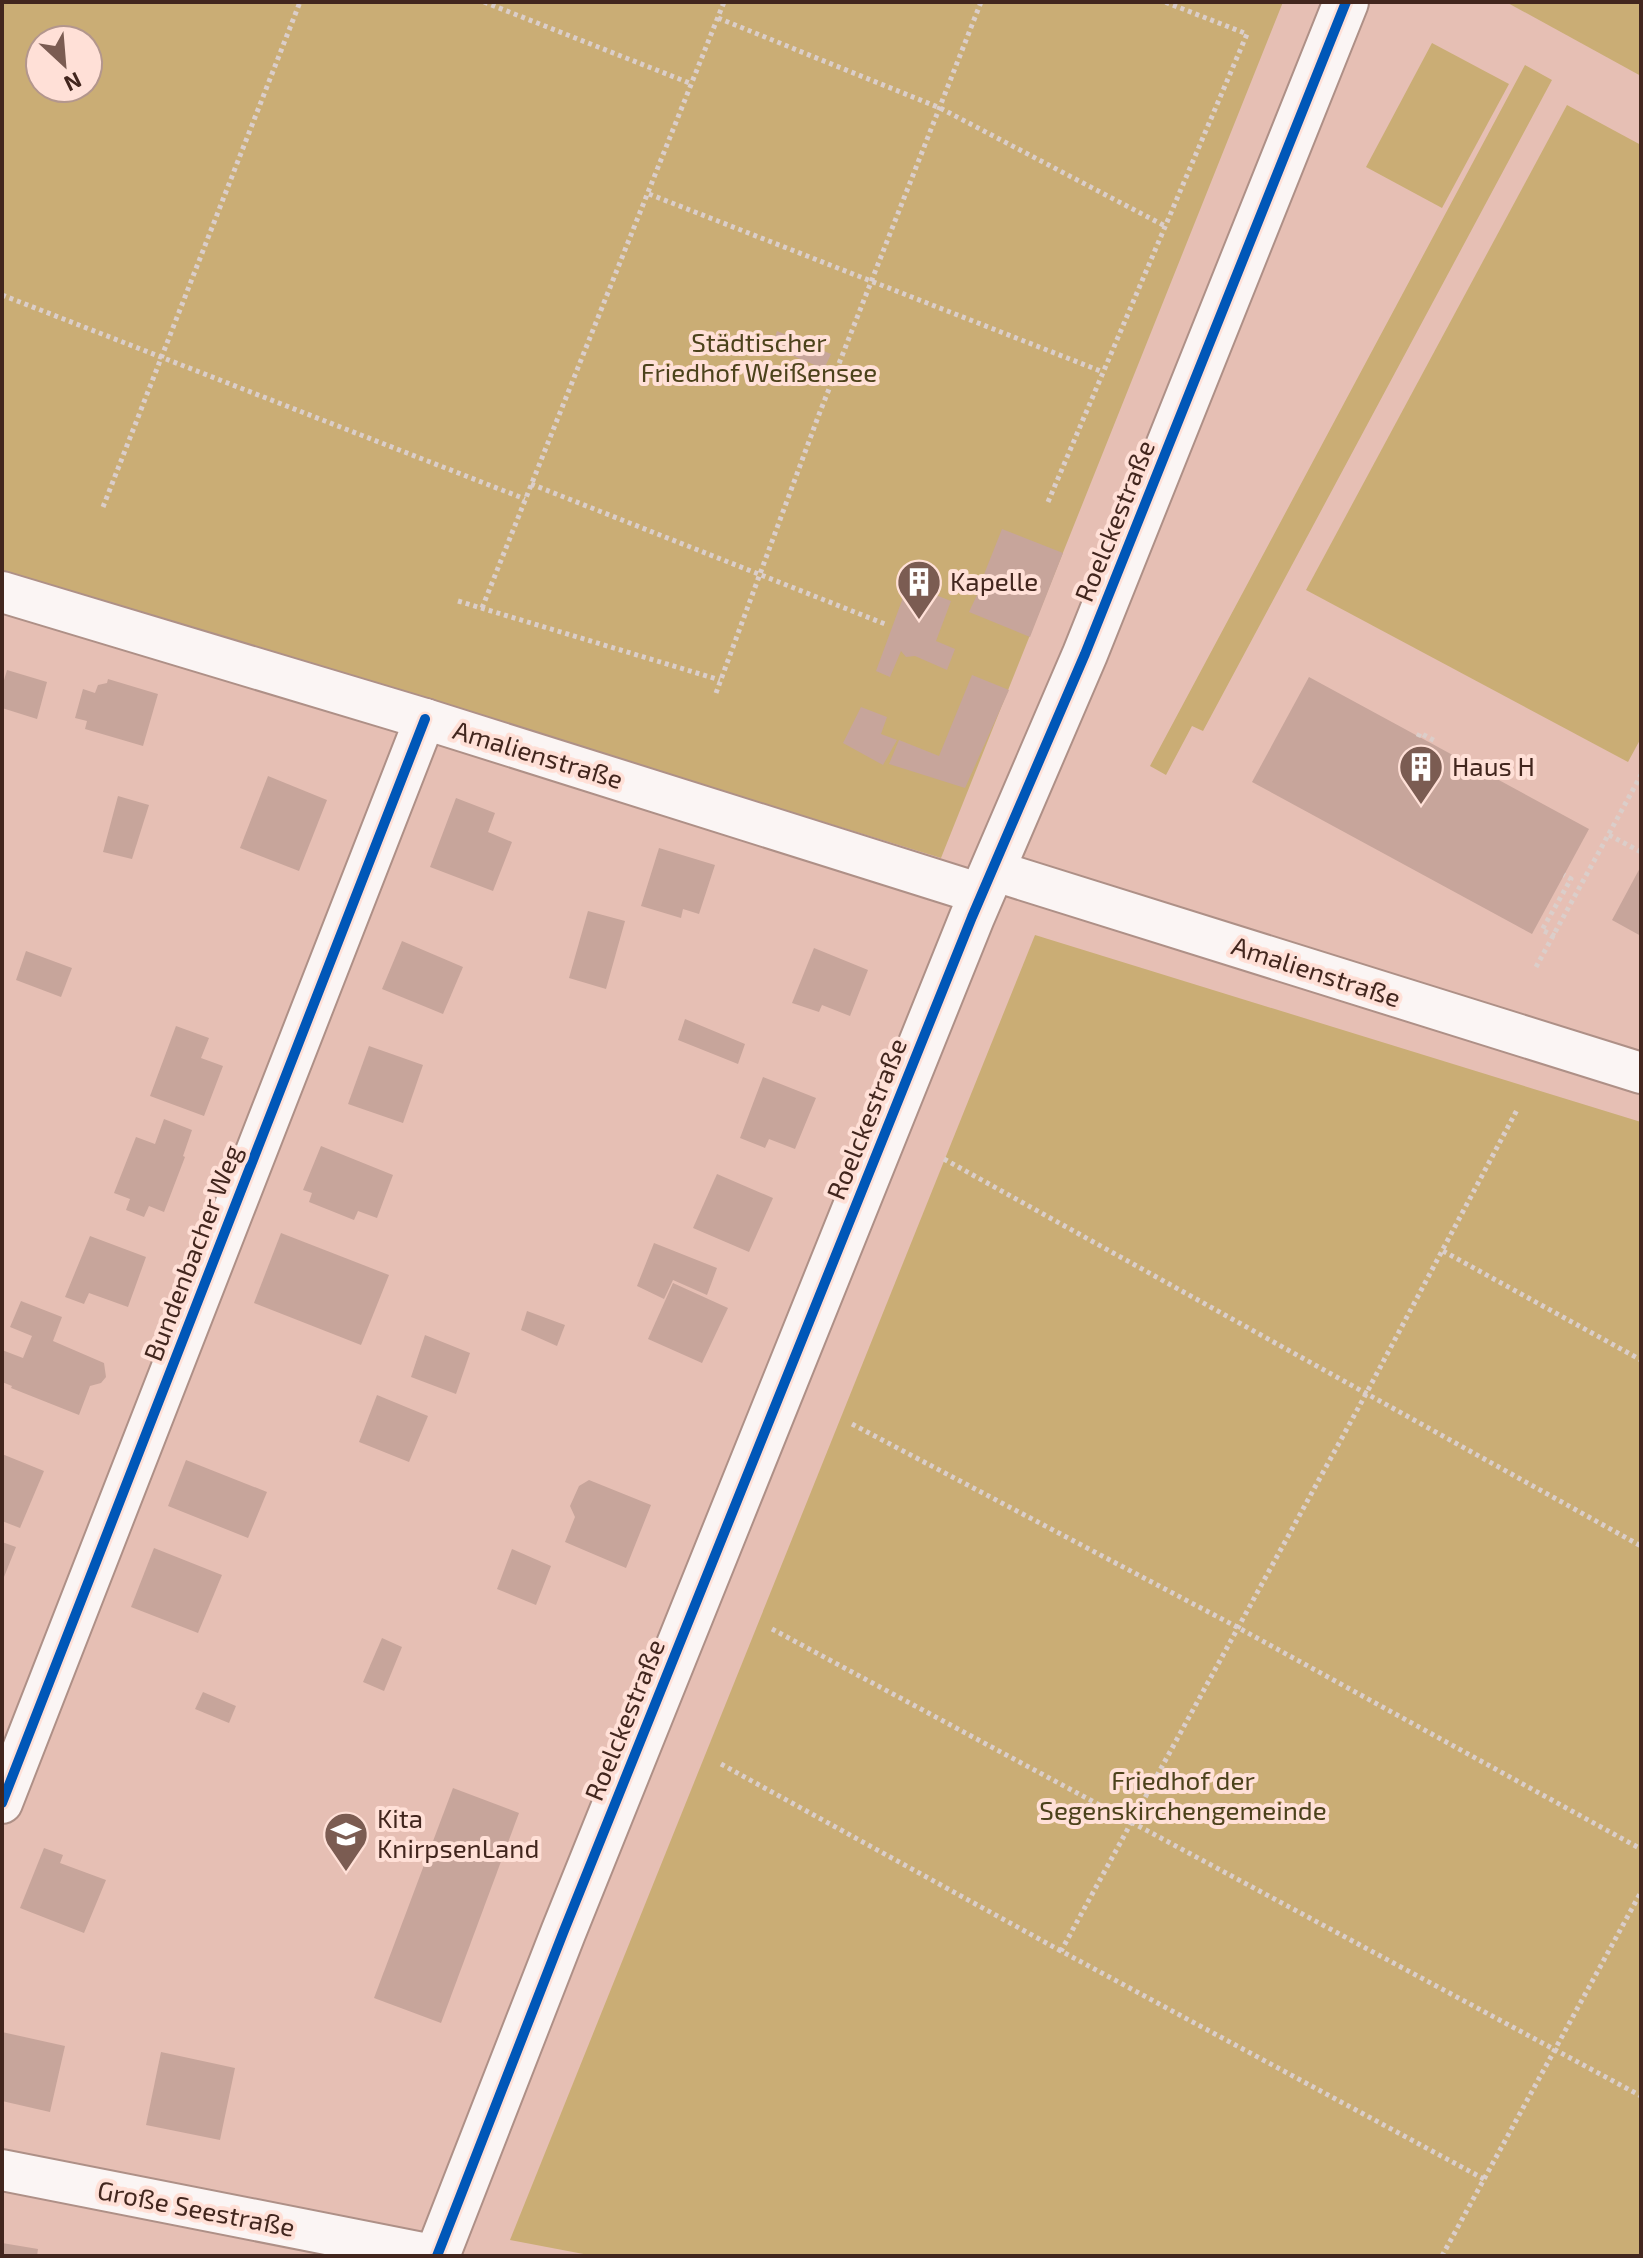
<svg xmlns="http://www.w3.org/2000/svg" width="1643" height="2258" viewBox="0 0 1643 2258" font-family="'Exo 2',sans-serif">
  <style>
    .green { fill: #caad75; fill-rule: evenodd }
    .building { fill: #c7a59b }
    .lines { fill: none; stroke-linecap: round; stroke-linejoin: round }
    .minor-casing { stroke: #ae9087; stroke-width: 44 }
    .tertiary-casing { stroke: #ae9087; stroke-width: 48 }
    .path { stroke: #dbceca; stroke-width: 5; stroke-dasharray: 4 4; stroke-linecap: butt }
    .minor { stroke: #fbf5f4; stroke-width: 40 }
    .tertiary { stroke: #fbf5f4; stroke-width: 44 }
    .cycleway-casing { stroke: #ffe0d7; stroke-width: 15 }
    .cycleway { stroke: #0057b8; stroke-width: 10 }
    .labels { text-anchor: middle; stroke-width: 8; stroke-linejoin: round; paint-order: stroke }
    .park-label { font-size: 26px; fill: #4c421b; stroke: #ffe0d7 }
    .street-label { font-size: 26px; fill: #42261e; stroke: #ffe0d7 }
    .poi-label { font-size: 26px; fill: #42261e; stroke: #ffe0d7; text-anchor: start }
  </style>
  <rect width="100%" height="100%" fill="#e6bfb4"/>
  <!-- green -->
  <g class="green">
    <path d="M2,2H1283L941,858L2,570ZM40,40H88V88H40Z"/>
    <polygon points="1506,2 1641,2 1641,76"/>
    <polygon points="1432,43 1509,84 1442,208 1366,167"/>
    <polygon points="1525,65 1552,80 1203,731 1192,726 1166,775 1150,766"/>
    <polygon points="1567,105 1641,145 1641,738 1628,762 1306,590"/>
    <polygon points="1035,935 1641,1122 1641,2256 594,2256 510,2240"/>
  </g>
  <!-- building -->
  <g class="building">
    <polygon points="777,331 831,354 824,369 772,347"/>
    <polygon points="1002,529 1063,553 1030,637 969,612 977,595 968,591 972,579 981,582"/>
    <polygon points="908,584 951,601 936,641 955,649 947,670 915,656 906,657 901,651 890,677 876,671"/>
    <polygon points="7,670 47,682 37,719 2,708 2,687"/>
    <polygon points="972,675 1009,690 965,788 889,764 899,740 939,756"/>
    <polygon points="1309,677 1589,829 1532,934 1252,782"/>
    <polygon points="108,679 158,694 143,746 85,729 87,721 75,718 83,689 95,693 98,685 107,683"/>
    <polygon points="861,707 887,717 881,734 897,740 883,765 843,743"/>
    <polygon points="268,776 327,800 299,871 240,848"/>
    <polygon points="118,796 149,805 132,859 103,852"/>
    <polygon points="456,798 495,813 488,832 512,842 493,891 430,867"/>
    <polygon points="659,848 715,865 699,914 683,909 681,918 641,906"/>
    <polygon points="1641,866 1641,936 1612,920"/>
    <polygon points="588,911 625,921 606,989 569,978"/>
    <polygon points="402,941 463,967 443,1014 382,989"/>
    <polygon points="814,948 868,970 850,1016 822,1005 819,1012 792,1003"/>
    <polygon points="26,951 72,968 61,997 16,980"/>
    <polygon points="685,1019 745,1044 738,1064 678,1040"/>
    <polygon points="176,1026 209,1038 201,1058 223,1066 204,1116 150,1096"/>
    <polygon points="369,1046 423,1065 403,1123 348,1104"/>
    <polygon points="763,1077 816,1098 795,1149 769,1139 765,1148 740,1138"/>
    <polygon points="164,1119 192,1130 183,1156 185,1157 164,1212 149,1206 144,1217 126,1210 130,1199 114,1193 136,1137 155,1144"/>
    <polygon points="321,1146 393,1175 377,1218 358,1211 354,1220 309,1202 312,1193 303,1190"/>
    <polygon points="717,1174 773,1198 749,1252 693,1228"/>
    <polygon points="281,1233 389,1275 361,1345 254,1303"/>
    <polygon points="90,1236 146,1257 128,1307 89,1293 84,1304 65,1297"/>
    <polygon points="654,1243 717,1268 707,1295 673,1280 664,1299 637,1286"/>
    <polygon points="673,1283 728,1308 702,1363 648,1339"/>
    <polygon points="21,1301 62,1317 53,1341 104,1363 106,1377 101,1383 90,1386 79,1415 11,1388 12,1386 2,1382 2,1350 23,1358 32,1336 10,1327"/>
    <polygon points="527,1311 565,1325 557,1346 521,1330"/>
    <polygon points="425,1335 470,1353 456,1394 411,1377"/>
    <polygon points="377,1395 428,1416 409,1462 359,1442"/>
    <polygon points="2,1454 44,1471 20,1528 2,1521"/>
    <polygon points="186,1460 267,1492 248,1538 168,1506"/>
    <polygon points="589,1480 651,1505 626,1568 565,1542 575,1517 570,1506 579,1486"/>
    <polygon points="2,1542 16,1547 2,1582"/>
    <polygon points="154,1548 222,1575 198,1633 131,1607"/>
    <polygon points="512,1549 551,1566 536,1605 497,1589"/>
    <polygon points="382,1638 402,1647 384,1691 363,1682"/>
    <polygon points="203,1692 236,1706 229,1723 195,1709"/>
    <polygon points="453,1788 519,1813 441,2023 374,1998"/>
    <polygon points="44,1848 63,1855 60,1863 106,1880 84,1933 20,1908"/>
    <polygon points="2,2032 65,2046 50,2112 2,2101"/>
    <polygon points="161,2052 235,2068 220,2140 146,2125"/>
    <polygon points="2,2243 38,2249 37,2256 2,2256"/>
  </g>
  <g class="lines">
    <!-- minor casing -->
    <g class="minor-casing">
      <g id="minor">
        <polyline points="2,592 425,719 981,894"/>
        <polyline points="992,870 1641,1073"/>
        <polyline points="2,1803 425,719"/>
        <polyline points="2,2170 438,2256"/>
      </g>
    </g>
    <!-- tertiary casing -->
    <g class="tertiary-casing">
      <polyline id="tertiary" points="437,2256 563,1933 972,917 1085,654 1346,2"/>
    </g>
    <!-- path -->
    <g class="path">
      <polyline points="484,2 692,84"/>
      <polyline points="718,18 940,108 1165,226"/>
      <polyline points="649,194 1103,372"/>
      <polyline points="2,295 525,499"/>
      <polyline points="531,484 885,624"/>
      <polyline points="1048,502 1247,34 1165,2"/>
      <polyline points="103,507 300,2"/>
      <polyline points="458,601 720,680"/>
      <polyline points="482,608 724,2"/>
      <polyline points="716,693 818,417 981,2"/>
      <polyline points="1418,737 1420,733 1437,742"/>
      <polyline points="1609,835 1641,852"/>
      <polyline points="1555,936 1542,930 1571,879 1564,875"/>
      <polyline points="1536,967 1641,775"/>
      <polyline points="944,1159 1641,1546"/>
      <polyline points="1443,1251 1641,1360"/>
      <polyline points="852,1424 1237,1627 1641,1849"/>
      <polyline points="772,1629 1641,2096"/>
      <polyline points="721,1764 1061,1951"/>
      <polyline points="1484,2179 1061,1951 1367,1392 1518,1108"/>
      <polyline points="1442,2256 1641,1892"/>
    </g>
    <!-- minor -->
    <use href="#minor" class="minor"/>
    <!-- tertiary -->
    <use href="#tertiary" class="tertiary"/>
    <!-- cycleway casing -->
    <g class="cycleway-casing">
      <g id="cycleway">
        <polyline points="2,1803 425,719"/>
        <polyline points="437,2256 563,1933 972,917 1085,654 1346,2"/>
      </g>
    </g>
    <!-- cycleway -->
    <use href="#cycleway" class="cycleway"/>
  </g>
  <!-- icons -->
  <defs>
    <g id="building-pin" transform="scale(2.3)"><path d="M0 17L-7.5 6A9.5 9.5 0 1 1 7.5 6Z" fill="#7b5c52" stroke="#ffe0d7"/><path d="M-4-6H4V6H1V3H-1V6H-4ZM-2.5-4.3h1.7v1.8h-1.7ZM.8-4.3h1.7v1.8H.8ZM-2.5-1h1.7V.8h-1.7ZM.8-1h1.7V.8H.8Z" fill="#fff"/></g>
    <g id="school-pin" transform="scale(2.3)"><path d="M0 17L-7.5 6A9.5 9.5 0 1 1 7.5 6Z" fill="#7b5c52" stroke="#ffe0d7"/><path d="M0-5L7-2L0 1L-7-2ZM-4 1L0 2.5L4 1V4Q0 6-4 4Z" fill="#fff"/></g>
  </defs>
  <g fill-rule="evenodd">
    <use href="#building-pin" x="919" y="582"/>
    <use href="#building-pin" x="1421" y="767"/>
    <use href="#school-pin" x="346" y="1834"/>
  </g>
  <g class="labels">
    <!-- park labels -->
    <g class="park-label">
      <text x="759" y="352">Städtischer<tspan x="759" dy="30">Friedhof Weißensee</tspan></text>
      <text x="1183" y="1790">Friedhof der<tspan x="1183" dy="30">Segenskirchengemeinde</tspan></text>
    </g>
    <!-- street labels -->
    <g class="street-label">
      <text transform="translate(1115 521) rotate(-68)" y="9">Roelckestraße</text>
      <text transform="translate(538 755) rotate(17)" y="9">Amalienstraße</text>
      <text transform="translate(1316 972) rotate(18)" y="9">Amalienstraße</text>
      <text transform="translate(867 1119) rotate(-68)" y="9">Roelckestraße</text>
      <text transform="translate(193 1253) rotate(-69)" y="9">Bundenbacher Weg</text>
      <text transform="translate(625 1720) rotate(-68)" y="9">Roelckestraße</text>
      <text transform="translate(196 2209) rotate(11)" y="9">Große Seestraße</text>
    </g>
    <!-- poi labels -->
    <g class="poi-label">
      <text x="950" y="591">Kapelle</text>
      <text x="1452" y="776">Haus H</text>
      <text x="377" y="1828">Kita<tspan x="377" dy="30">KnirpsenLand</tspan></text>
    </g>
  </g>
  <!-- border -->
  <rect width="1643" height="2258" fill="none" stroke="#42261e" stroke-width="8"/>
  <!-- north arrow -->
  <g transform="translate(64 64) rotate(154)"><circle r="38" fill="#ffe0d7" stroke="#b3968d" stroke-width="2"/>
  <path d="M0-6L14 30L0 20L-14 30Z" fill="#7b5c52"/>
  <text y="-12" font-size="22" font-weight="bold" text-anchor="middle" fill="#42261e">N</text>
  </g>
</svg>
